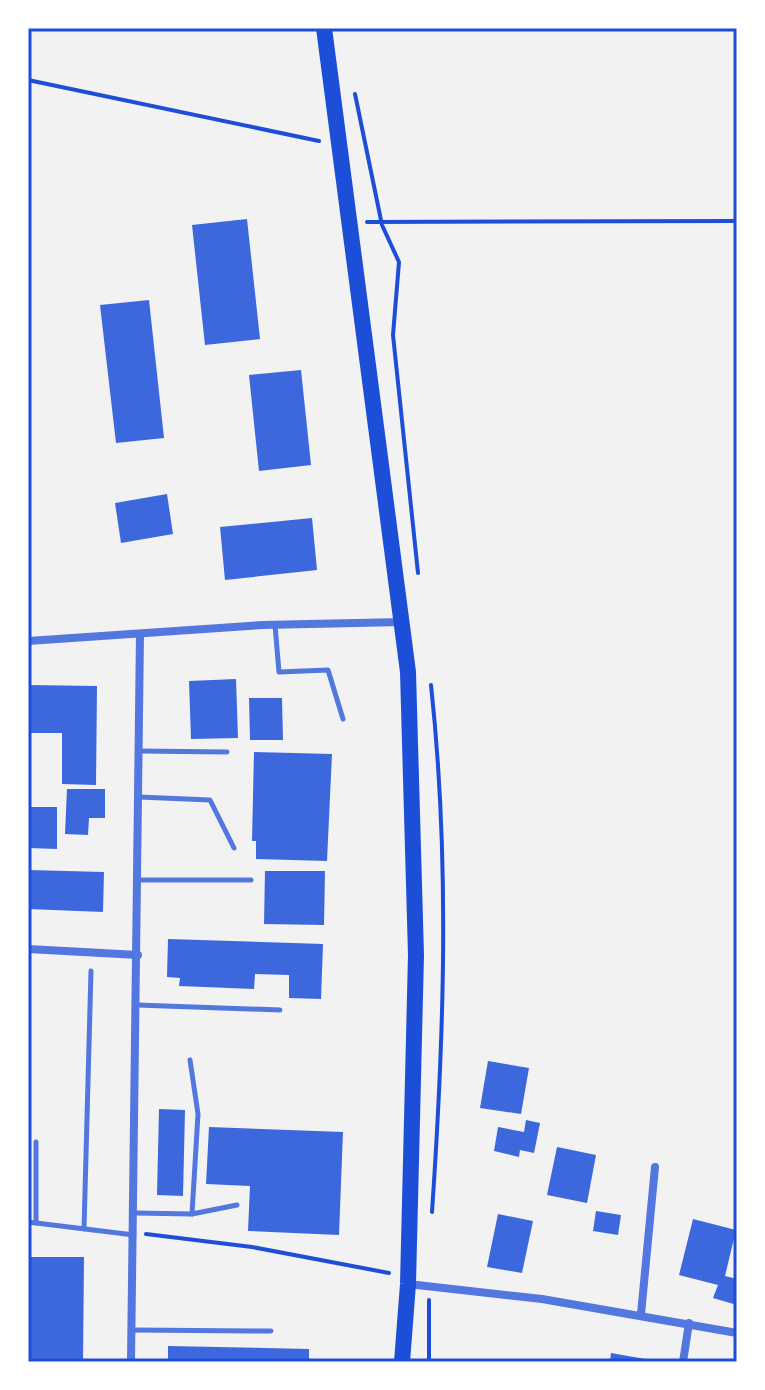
<svg xmlns="http://www.w3.org/2000/svg" width="765" height="1390" viewBox="0 0 765 1390" font-family="'PT Sans Narrow',sans-serif">
  <style>
    .building { fill: #3d67dc }
    .lines { fill: none; stroke-linecap: round; stroke-linejoin: round }
    .path { stroke: #1d4ed8; stroke-width: 4 }
    .service { stroke: #5277de; stroke-width: 5 }
    .minor { stroke: #5277de; stroke-width: 8 }
    .primary { stroke: #1d4ed8; stroke-width: 16 }
    .neatline { fill: none; stroke: #1d4ed8; stroke-width: 3 }
  </style>
  <rect width="100%" height="100%" fill="#f2f2f2"/>
  <!-- building -->
  <g class="building">
    <polygon points="247,219 260,339 205,345 192,225"/>
    <polygon points="149,300 164,438 116,443 100,305"/>
    <polygon points="301,370 311,465 259,471 249,375"/>
    <polygon points="167,494 173,534 121,543 115,503"/>
    <polygon points="312,518 317,570 225,580 220,527"/>
    <polygon points="236,679 238,738 191,739 189,681"/>
    <polygon points="28,685 97,686 96,785 62,784 62,733 28,733"/>
    <polygon points="249,698 282,698 283,740 250,740"/>
    <polygon points="254,752 332,754 327,861 256,859 256,841 252,841"/>
    <polygon points="67,789 105,789 105,818 89,818 88,835 65,834"/>
    <polygon points="28,807 57,807 57,849 28,848"/>
    <polygon points="28,870 104,872 103,912 28,909"/>
    <polygon points="265,871 325,871 324,925 264,924"/>
    <polygon points="168,939 323,944 321,999 289,998 289,975 255,974 254,989 179,986 180,978 167,977"/>
    <polygon points="488,1061 529,1068 521,1114 480,1108"/>
    <polygon points="159,1109 185,1110 183,1196 157,1195"/>
    <polygon points="526,1120 540,1123 534,1153 520,1150 519,1157 494,1151 498,1127 524,1132"/>
    <polygon points="209,1127 343,1132 339,1235 248,1231 250,1186 206,1184"/>
    <polygon points="557,1147 596,1155 587,1203 547,1195"/>
    <polygon points="596,1211 621,1215 618,1235 593,1231"/>
    <polygon points="498,1214 533,1221 522,1273 487,1267"/>
    <polygon points="693,1219 736,1230 725,1276 737,1279 737,1305 713,1298 718,1285 679,1275"/>
    <polygon points="28,1257 84,1257 83,1362 28,1362"/>
    <polygon points="168,1346 309,1349 309,1362 168,1362"/>
    <polygon points="611,1353 651,1360 651,1362 610,1362"/>
  </g>
  <g class="lines">
    <!-- path -->
    <g class="path">
      <polyline points="28,80 319,141"/>
      <polyline points="355,94 382,225 399,262 393,335 418,573"/>
      <polyline points="367,222 737,221"/>
      <path d="M431,685C450,860 444,1036 432,1212"/>
      <polyline points="146,1234 252,1247 389,1273"/>
      <polyline points="429,1300 429,1362"/>
    </g>
    <!-- service -->
    <g class="service">
      <polyline points="275,625 279,672 328,670 343,719"/>
      <polyline points="140,751 227,752"/>
      <polyline points="139,797 210,800 234,848"/>
      <polyline points="138,880 251,880"/>
      <polyline points="137,1005 280,1010"/>
      <polyline points="135,1213 192,1214 198,1114 190,1060"/>
      <polyline points="192,1214 237,1205"/>
      <polyline points="28,1222 134,1235"/>
      <polyline points="36,1223 36,1142"/>
      <polyline points="84,1229 91,971"/>
      <polyline points="132,1330 271,1331"/>
    </g>
    <!-- minor -->
    <g class="minor">
      <polyline points="28,641 263,625 403,622"/>
      <polyline points="28,949 138,955"/>
      <polyline points="408,1284 542,1299 737,1333"/>
      <polyline points="641,1314 655,1167"/>
      <polyline points="131,1362 140,634"/>
      <polyline points="683,1362 689,1323"/>
    </g>
    <!-- primary -->
    <polyline class="primary" points="324,28 408,672 416,955 408,1284 402,1362"/>
  </g>
  <!-- border -->
  <rect width="765" height="1390" fill="none" stroke="#ffffff" stroke-width="60"/>
  <rect x="30" y="30" width="705" height="1330" class="neatline"/>
</svg>
